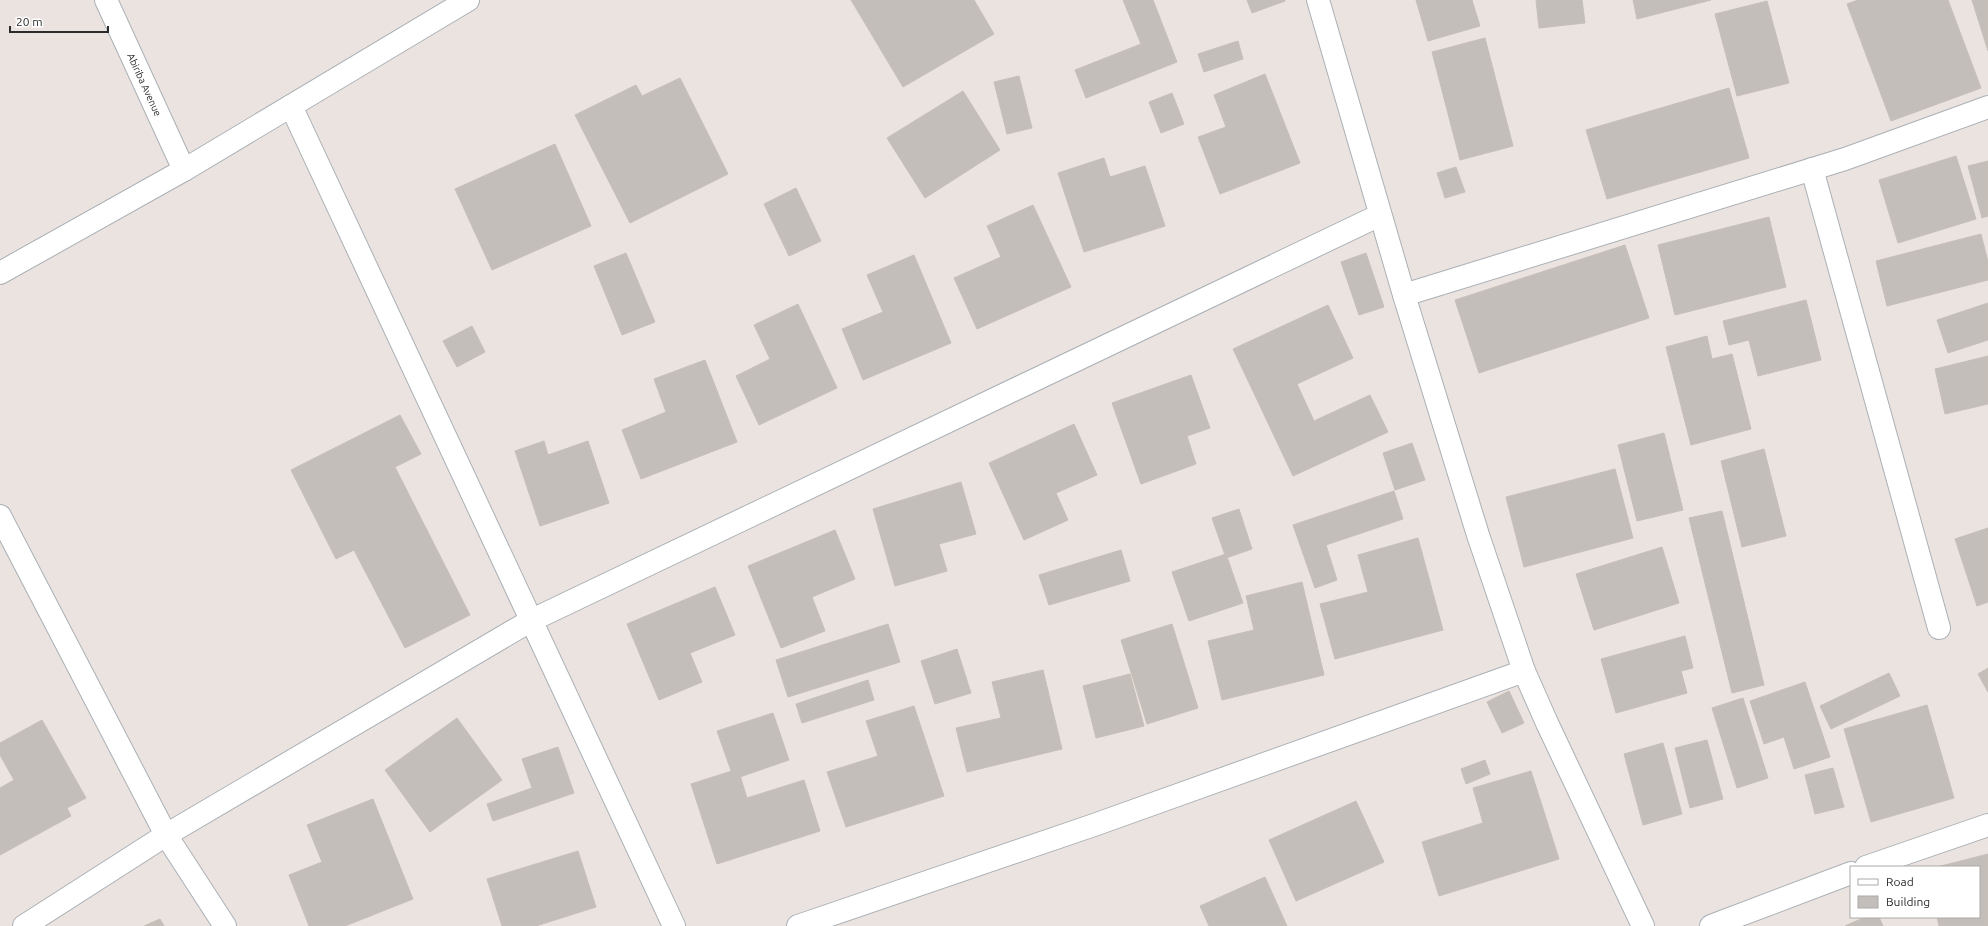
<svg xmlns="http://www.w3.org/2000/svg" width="1988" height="926" viewBox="0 0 1988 926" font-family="Ubuntu,sans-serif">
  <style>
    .building { fill: #c4beba; stroke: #c7beb8 }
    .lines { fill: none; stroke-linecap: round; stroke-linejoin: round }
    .street-casing { stroke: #abb0b6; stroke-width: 24 }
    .secondary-casing { stroke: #abb0b6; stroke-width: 24 }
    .street { stroke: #fff; stroke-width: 22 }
    .secondary { stroke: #fff; stroke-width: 22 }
    .labels { text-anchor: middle; stroke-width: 3; stroke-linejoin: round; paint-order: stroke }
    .street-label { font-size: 10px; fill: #2b2b2b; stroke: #fff }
  </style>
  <rect width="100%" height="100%" fill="#ebe3df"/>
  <!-- building -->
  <g class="building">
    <polygon points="851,0 974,0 994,34 903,87"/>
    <polygon points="1123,0 1153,0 1177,62 1086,98 1075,70 1141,44"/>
    <polygon points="1247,0 1285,0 1285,1 1252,13"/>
    <polygon points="1416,0 1472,0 1480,26 1428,41"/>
    <polygon points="1536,0 1582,0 1585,23 1539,28"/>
    <polygon points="1633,0 1711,0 1637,19"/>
    <polygon points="1858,0 1948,0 1981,88 1891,121 1847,4"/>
    <polygon points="1972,0 1988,0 1988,51"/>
    <polygon points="1767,1 1789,83 1737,96 1715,14"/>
    <polygon points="1485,38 1513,146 1460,160 1432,52"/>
    <polygon points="1238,41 1243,59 1204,72 1198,54"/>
    <polygon points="1265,74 1300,163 1220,194 1198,137 1226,127 1214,95"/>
    <polygon points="1019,76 1032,128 1007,134 994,82"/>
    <polygon points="680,78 728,174 630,223 575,115 636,85 642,96"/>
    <polygon points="1729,88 1749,158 1607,199 1586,130"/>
    <polygon points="963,91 1000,150 925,198 887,138"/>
    <polygon points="1172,93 1184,124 1161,133 1149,102"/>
    <polygon points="555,144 591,226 492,270 455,189"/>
    <polygon points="1956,156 1976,219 1898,243 1879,180"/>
    <polygon points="1104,158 1110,177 1145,166 1165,226 1084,252 1058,173"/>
    <polygon points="1988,161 1988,216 1982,218 1968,166"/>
    <polygon points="1456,167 1465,192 1445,198 1437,173"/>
    <polygon points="796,188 821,241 789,256 764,204"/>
    <polygon points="1033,205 1071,287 977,329 954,278 1001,257 987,226"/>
    <polygon points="1769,217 1786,287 1675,315 1658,245"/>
    <polygon points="1981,234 1988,262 1988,280 1887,306 1876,261"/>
    <polygon points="1625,245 1649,318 1479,373 1455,300"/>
    <polygon points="626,253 655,322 622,335 594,266"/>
    <polygon points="1366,253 1384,307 1359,315 1341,262"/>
    <polygon points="914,255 951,343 863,380 842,329 883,312 867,275"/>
    <polygon points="1806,300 1821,360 1758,376 1749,340 1729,345 1723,321"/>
    <polygon points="1988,303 1988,340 1948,353 1937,320"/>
    <polygon points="798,304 837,388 759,425 736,376 770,359 754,325"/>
    <polygon points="1328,305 1353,358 1297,384 1314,421 1370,395 1388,432 1293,476 1233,349"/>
    <polygon points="472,326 485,352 457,367 443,341"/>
    <polygon points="1707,336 1712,359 1732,354 1751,429 1691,445 1666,347"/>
    <polygon points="1988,356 1988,404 1945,414 1935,369"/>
    <polygon points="705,360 737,442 641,479 622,430 666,412 654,379"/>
    <polygon points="1191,375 1210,428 1187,436 1196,464 1141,484 1112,403"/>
    <polygon points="400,415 421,454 395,467 470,615 405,648 354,550 336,559 291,470"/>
    <polygon points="1074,424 1097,475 1056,493 1068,520 1024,540 989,463"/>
    <polygon points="1664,433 1683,510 1637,521 1618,445"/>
    <polygon points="544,441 548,455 588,441 609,503 540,526 515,451"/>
    <polygon points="1412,443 1425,480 1395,490 1383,453"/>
    <polygon points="1764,449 1786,536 1742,547 1721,461"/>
    <polygon points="1615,469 1633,538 1524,567 1506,497"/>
    <polygon points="961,482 976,534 939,544 947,571 895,586 873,509"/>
    <polygon points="1394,491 1403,519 1326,545 1337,580 1315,588 1293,525"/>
    <polygon points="1239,509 1252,549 1226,558 1212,518"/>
    <polygon points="1722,511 1764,685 1732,693 1689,518"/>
    <polygon points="1988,528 1988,602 1977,606 1955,539"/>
    <polygon points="835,530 855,579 812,597 825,631 781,648 748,566"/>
    <polygon points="1418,538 1443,630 1335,659 1320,604 1368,592 1358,555"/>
    <polygon points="1662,547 1679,603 1594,630 1576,574"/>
    <polygon points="1121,550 1130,581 1049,605 1039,575"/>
    <polygon points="1226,554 1243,603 1189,621 1172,572"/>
    <polygon points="1302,582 1324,675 1222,700 1208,641 1254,630 1246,596"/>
    <polygon points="715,587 735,635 690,653 702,682 659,700 627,624"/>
    <polygon points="888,624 900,662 788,697 776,660"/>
    <polygon points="1172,624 1198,708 1147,724 1121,640"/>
    <polygon points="1685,636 1693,668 1681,671 1687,693 1616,713 1601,659"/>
    <polygon points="957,649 971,693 935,704 921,661"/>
    <polygon points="1988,668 1988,692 1978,674"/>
    <polygon points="1043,670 1062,749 967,772 956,728 1001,718 992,682"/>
    <polygon points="1889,673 1900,696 1831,729 1820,706"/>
    <polygon points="1130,674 1144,726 1096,738 1083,686"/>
    <polygon points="868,680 874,700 802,723 796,704"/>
    <polygon points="1805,682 1830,757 1794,769 1784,737 1764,744 1750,701"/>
    <polygon points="1509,691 1524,723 1502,733 1487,702"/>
    <polygon points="1743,698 1768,778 1737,788 1712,708"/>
    <polygon points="1927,705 1954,798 1871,822 1844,729"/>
    <polygon points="914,706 944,796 846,827 827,772 878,756 866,721"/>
    <polygon points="773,713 789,760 734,779 717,731"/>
    <polygon points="457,718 502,780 430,832 385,770"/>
    <polygon points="42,720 86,798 67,808 71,816 0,855 0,788 14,780 0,755 0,743"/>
    <polygon points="1707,740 1723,799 1690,808 1675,748"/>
    <polygon points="1663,743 1682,814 1643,825 1624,754"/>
    <polygon points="558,747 574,793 493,821 487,804 532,788 522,759"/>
    <polygon points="1485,760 1490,774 1466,784 1461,769"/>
    <polygon points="1833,768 1844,807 1815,814 1805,775"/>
    <polygon points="738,769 747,798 804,780 820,831 717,864 691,784"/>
    <polygon points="1531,771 1559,859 1439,896 1422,842 1483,823 1473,788"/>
    <polygon points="373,799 413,899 345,926 309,926 289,875 322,862 307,825"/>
    <polygon points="1356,801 1384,862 1296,901 1269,840"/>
    <polygon points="578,851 596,907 536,926 502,926 487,879"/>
    <polygon points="1988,854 1988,926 1939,926 1937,917 1979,917 1979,867 1937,867"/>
    <polygon points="1265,877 1287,926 1209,926 1200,906"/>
    <polygon points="1865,917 1879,917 1883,926 1845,926"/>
    <polygon points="160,919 164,926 144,926"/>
  </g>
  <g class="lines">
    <!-- street casing -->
    <g class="street-casing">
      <g id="street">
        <path id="s1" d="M106,0L184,170"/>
        <polyline points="1318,0 1404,295 1478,535 1524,671 1547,723 1643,926"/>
        <polyline points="291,106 674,926"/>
        <polyline points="1812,169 1939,628"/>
        <polyline points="1404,295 1845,159 1988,107"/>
        <polyline points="0,516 166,835 225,926"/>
        <polyline points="1866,867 1988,825"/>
        <polyline points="24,926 166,835 530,621 1380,215"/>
        <polyline points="798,926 1094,825 1524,671"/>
        <polyline points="1711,926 1851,873"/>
      </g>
    </g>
    <!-- secondary casing -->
    <g class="secondary-casing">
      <polyline id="secondary" points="0,273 184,170 468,0"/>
    </g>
    <!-- street -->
    <use href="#street" class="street"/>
    <!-- secondary -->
    <use href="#secondary" class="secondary"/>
  </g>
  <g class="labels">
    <!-- street labels -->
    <g class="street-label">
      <text dy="4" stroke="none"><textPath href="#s1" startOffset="93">Abiriba Avenue</textPath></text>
    </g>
  </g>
  <!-- legend -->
  <rect x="1850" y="866" width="130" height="52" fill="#ffffff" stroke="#aaaaaa"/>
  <rect x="1858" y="879" width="20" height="6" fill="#ffffff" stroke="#aaaaaa"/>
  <text x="1886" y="886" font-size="12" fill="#2b2b2b">Road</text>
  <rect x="1858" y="896" width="20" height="12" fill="#c4beba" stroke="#aaaaaa"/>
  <text x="1886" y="906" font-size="12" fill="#2b2b2b">Building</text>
  <!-- scale -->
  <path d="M10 26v6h98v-6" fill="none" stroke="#2b2b2b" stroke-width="2"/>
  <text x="16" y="26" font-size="12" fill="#2b2b2b" stroke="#ffffff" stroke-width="3" paint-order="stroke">20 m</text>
</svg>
